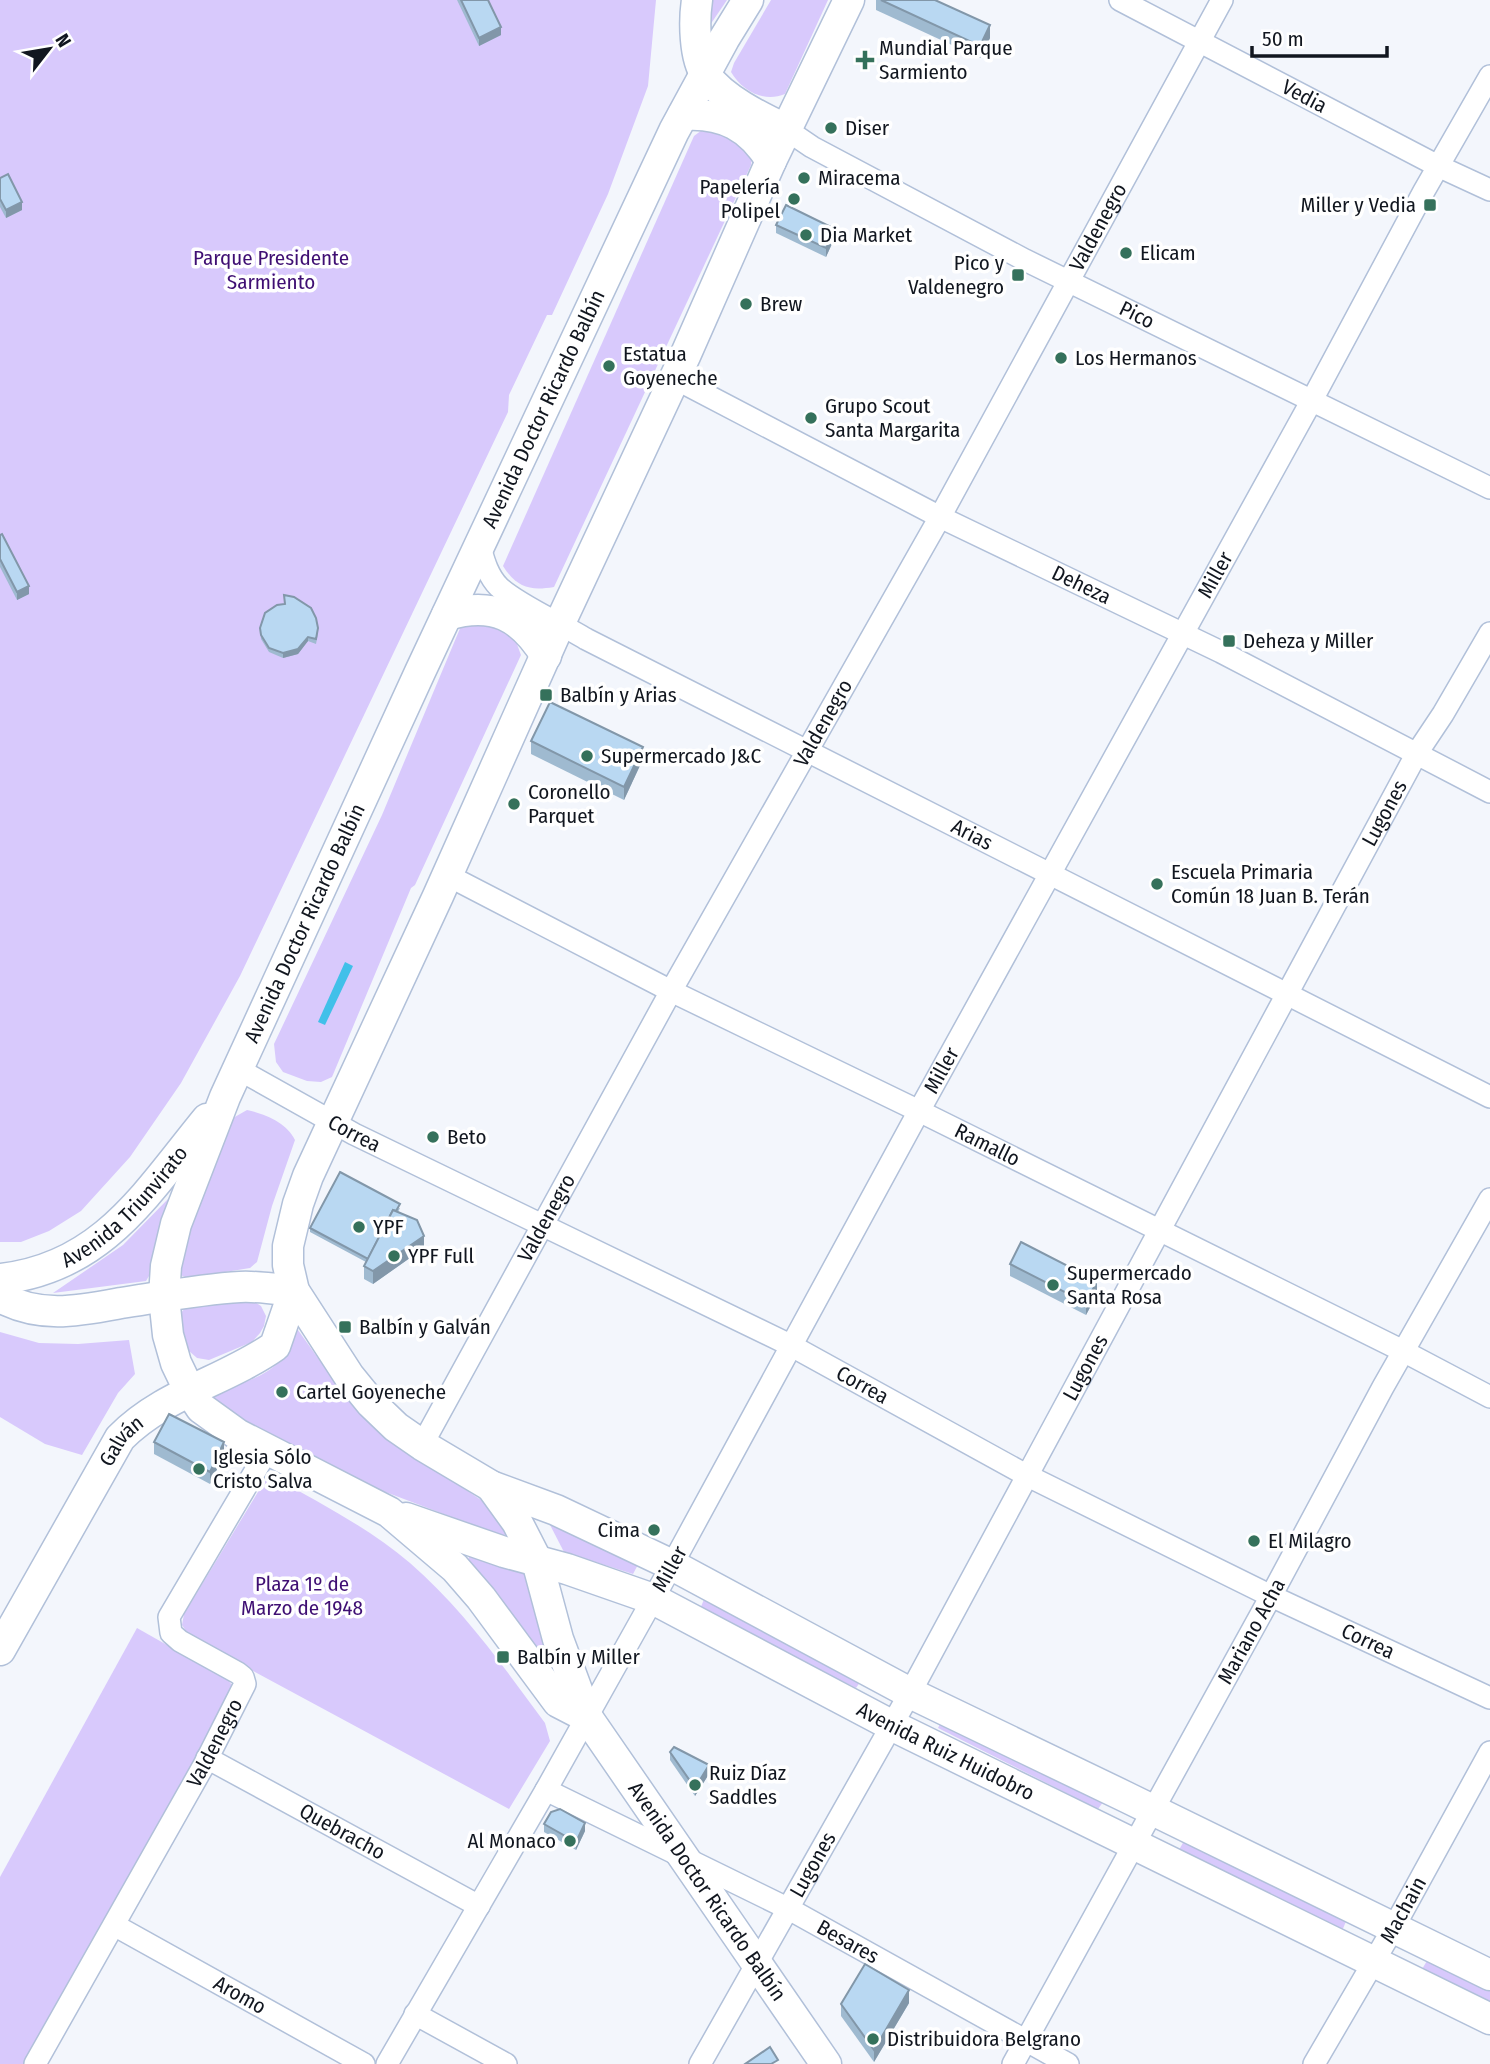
<svg xmlns="http://www.w3.org/2000/svg" width="1490" height="2064" viewBox="0 0 1490 2064" font-family="'Fira Sans Condensed',sans-serif">
  <style>
    .green { fill: #d8c9fc }
    .water { fill: #41c0e9 }
    .lines { fill: none; stroke-linecap: round; stroke-linejoin: round }
    .street-casing { stroke: #b1c0d9; stroke-width: 24 }
    .secondary-casing { stroke: #b1c0d9; stroke-width: 33 }
    .street { stroke: #fff; stroke-width: 21 }
    .secondary { stroke: #fff; stroke-width: 30 }
    .wall { fill: #9fbad0 }
    .shaded-wall { fill: #8297a9 }
    .building { fill: #b9d8f2; stroke: #8297a9; stroke-width: 2 }
    .poi-dot { fill: #35715b; stroke: #fff; stroke-width: 2.5 }
    .labels { text-anchor: middle; stroke-width: 7; stroke-linejoin: round; paint-order: stroke }
    .poi-label { font-size: 21px; fill: #11161f; stroke: #fff; text-anchor: start }
    .street-label { font-size: 21px; fill: #11161f; stroke: #fff }
    .park-label { font-size: 21px; fill: #3f0f73; stroke: #fff }
  </style>
  <rect width="100%" height="100%" fill="#f3f6fc"/>
  <!-- green -->
  <g class="green">
    <polygon points="0,0 656,0 648,86 608,194 552,315 547,315 509,395 508,412 240,976 181,1083 130,1157 81,1211 49,1231 21,1242 0,1242"/>
    <polygon points="709,0 727,0 708,28"/>
    <path d="M771,0H828L785,94C764,103 742,91 731,72L734,63Z"/>
    <path d="M706,127L753,148L751,165L554,587C530,591 517,588 503,566L694,136Z"/>
    <polygon points="479,618 514,636 521,655 415,885 411,888 332,1077 321,1082 307,1081 283,1072 276,1062 274,1044 382,815 461,626"/>
    <path d="M247,1110C265,1114 287,1123 295,1140L272,1206L257,1262L250,1268L188,1278L180,1275L181,1239L233,1118Z"/>
    <polygon points="169,1198 152,1271 146,1281 53,1293 123,1245"/>
    <polygon points="250,1299 261,1306 266,1316 264,1326 260,1333 252,1342 209,1360 197,1358 189,1351 179,1315 186,1307"/>
    <path d="M293,1327L298,1330L340,1389L396,1443L493,1508L505,1525L507,1538L359,1482L217,1406L214,1397C224,1387 237,1386 250,1380C268,1373 279,1364 291,1349L290,1333Z"/>
    <polygon points="0,1332 39,1343 78,1344 129,1340 135,1374 118,1393 82,1455 45,1444 0,1417"/>
    <path d="M273,1477C320,1503 369,1528 410,1563C463,1609 503,1666 545,1723L550,1741L509,1809L190,1637L182,1625L184,1614L264,1482Z"/>
    <polygon points="548,1521 640,1561 633,1574 564,1552"/>
    <polygon points="469,1556 527,1572 563,1693 468,1564"/>
    <polygon points="705,1597 863,1678 856,1688 700,1609"/>
    <polygon points="137,1628 227,1679 232,1685 232,1692 26,2064 0,2064 0,1877"/>
    <polygon points="943,1718 1106,1798 1098,1809 938,1728"/>
    <polygon points="1185,1839 1347,1919 1342,1931 1179,1850"/>
    <polygon points="1428,1959 1490,1990 1490,2007 1421,1971"/>
  </g>
  <!-- water -->
  <polygon class="water" points="345,962 353,966 325,1025 318,1022"/>
  <g class="lines">
    <!-- street casing -->
    <g class="street-casing">
      <g id="street">
        <path id="s1" d="M1120,0L1438,166L1490,190"/>
        <path id="s2" d="M787,130L812,147L1025,260L1490,488"/>
        <path id="s3" d="M674,378L940,517L1221,652L1490,792"/>
        <path id="s4" d="M480,547C484,561 488,576 499,587C518,605 562,624 586,639L1490,1097"/>
        <path id="s5" d="M447,875L671,991L919,1111L1403,1351L1490,1397"/>
        <path id="s6" d="M238,1069L354,1134L790,1345L1026,1475L1271,1596L1490,1698"/>
        <path id="s7" d="M422,1445L671,991L940,517L1222,0"/>
        <path id="s8" d="M207,1758L479,1906"/>
        <path id="s9" d="M546,1790L789,1909L1068,2064"/>
        <path id="s10" d="M114,1925L364,2064"/>
        <polyline points="415,2014 506,2064"/>
        <path id="s11" d="M35,2064L204,1765L245,1684L243,1677L238,1673L180,1641L171,1633L169,1617L267,1451"/>
        <path id="s12" d="M387,2064L546,1790L672,1565L919,1111L1312,400L1424,191L1490,76"/>
        <path id="s13" d="M700,2064L910,1693L1417,753L1443,714L1490,633"/>
        <path id="s14" d="M1013,2064L1271,1596L1383,1387L1490,1199"/>
        <path id="s15" d="M1314,2064L1394,1927L1490,1752"/>
      </g>
    </g>
    <!-- secondary casing -->
    <g class="secondary-casing">
      <g id="secondary">
        <path d="M697,0C694,20 694,58 706,75C722,99 762,118 787,130"/>
        <polyline points="849,0 771,161 685,356 560,623 438,896 308,1176 298,1204 288,1246 288,1265 294,1291 349,1376 371,1403 396,1427 422,1445 491,1486 556,1510 672,1565 910,1693 1126,1797 1490,1975"/>
        <path d="M683,115C723,112 751,127 771,161"/>
        <path d="M447,615C494,601 521,616 546,656"/>
        <path id="s16" d="M0,1279C103,1268 147,1192 207,1119"/>
        <path d="M0,1297C40,1319 78,1311 121,1303C160,1297 201,1289 240,1287C258,1286 276,1289 294,1291"/>
        <path id="s17" d="M491,1486L517,1522L537,1561L558,1639L587,1717L826,2064"/>
        <path id="s18" d="M406,1518L504,1552L567,1569L653,1599L891,1725L1490,2019"/>
        <path id="s19" d="M0,1650L120,1438C163,1394 225,1381 275,1346L294,1291"/>
        <path id="s20" d="M587,1717L558,1702L481,1598L455,1568L389,1512L237,1434L201,1408L189,1390L176,1363L168,1335L164,1297L166,1266L176,1224L225,1097L420,672L674,131L724,39L748,0"/>
      </g>
    </g>
    <!-- street -->
    <use href="#street" class="street"/>
    <!-- secondary -->
    <use href="#secondary" class="secondary"/>
  </g>
  <!-- wall -->
  <g class="wall">
    <polygon points="457,0 488,0 501,35 479,46"/>
    <polygon points="876,0 935,0 990,38 980,58 876,10"/>
    <polygon points="0,178 22,210 6,218 0,207"/>
    <polygon points="776,225 835,237 826,257 776,233"/>
    <polygon points="0,535 29,594 17,600 0,567"/>
    <polygon points="285,604 318,633 316,644 308,641 298,654 283,658 269,652 261,639 260,628"/>
    <polygon points="531,741 643,759 624,800 531,754"/>
    <polygon points="400,1208 398,1212 424,1248 373,1284 364,1279 364,1266 366,1262 310,1232 310,1228"/>
    <polygon points="1010,1264 1097,1294 1086,1315 1010,1276"/>
    <polygon points="154,1442 224,1454 210,1484 154,1454"/>
    <polygon points="670,1752 709,1774 695,1796 670,1760"/>
    <polygon points="544,1824 585,1831 576,1850 544,1832"/>
    <polygon points="909,2003 874,2062 841,2016 841,2004"/>
  </g>
  <!-- shaded-wall -->
  <g class="shaded-wall">
    <polygon points="990,25 990,38 980,58 980,46"/>
    <polygon points="501,27 501,35 479,46 479,38"/>
    <polygon points="22,202 22,210 6,218 6,210"/>
    <polygon points="835,229 835,237 826,257 826,248"/>
    <polygon points="29,586 29,594 17,600 17,592"/>
    <polygon points="308,637 308,641 298,654 283,658 283,653"/>
    <polygon points="643,747 643,759 624,800 624,787"/>
    <polygon points="424,1236 424,1248 373,1284 373,1271"/>
    <polygon points="1097,1281 1097,1294 1086,1315 1086,1303"/>
    <polygon points="224,1442 224,1454 210,1484 210,1472"/>
    <polygon points="709,1765 709,1774 695,1796 695,1788"/>
    <polygon points="585,1823 585,1831 576,1850 576,1842"/>
    <polygon points="909,1990 909,2003 874,2062 874,2050"/>
  </g>
  <!-- building -->
  <g class="building">
    <polygon points="461,0 488,0 501,27 479,38"/>
    <polygon points="881,0 935,0 990,25 980,46"/>
    <polygon points="8,174 22,202 6,210 0,199 0,178"/>
    <polygon points="786,205 835,229 826,248 776,225"/>
    <polygon points="2,534 29,586 17,592 0,559 0,535"/>
    <polygon points="284,595 294,597 311,608 316,618 318,628 316,639 308,637 298,649 283,653 269,648 261,635 260,628 265,613 277,605 285,604"/>
    <polygon points="550,702 643,747 624,787 531,741"/>
    <polygon points="340,1172 400,1204 396,1211 393,1210 368,1259 310,1228"/>
    <polygon points="393,1210 417,1220 424,1236 373,1271 364,1266"/>
    <polygon points="1021,1242 1097,1281 1086,1303 1010,1264"/>
    <polygon points="169,1414 224,1442 210,1472 154,1442"/>
    <polygon points="674,1747 709,1765 695,1788 670,1752"/>
    <polygon points="560,1809 585,1823 576,1842 544,1824 551,1812"/>
    <polygon points="865,1964 909,1990 874,2050 841,2004"/>
    <polygon points="770,2047 778,2060 771,2064 745,2064"/>
  </g>
  <!-- markers -->
  <g class="poi-dot">
    <path d="M861.5 49.5h7v7h7v7h-7v7h-7v-7h-7v-7h7z"/>
    <circle cx="831" cy="128" r="7"/>
    <circle cx="804" cy="178" r="7"/>
    <circle cx="794" cy="199" r="7"/>
    <rect x="1423" y="198" width="14" height="14" rx="3.5"/>
    <circle cx="806" cy="235" r="7"/>
    <circle cx="1126" cy="253" r="7"/>
    <rect x="1011" y="268" width="14" height="14" rx="3.5"/>
    <circle cx="746" cy="304" r="7"/>
    <circle cx="1061" cy="358" r="7"/>
    <circle cx="609" cy="366" r="7"/>
    <circle cx="811" cy="418" r="7"/>
    <rect x="1222" y="634" width="14" height="14" rx="3.5"/>
    <rect x="539" y="688" width="14" height="14" rx="3.5"/>
    <circle cx="587" cy="756" r="7"/>
    <circle cx="514" cy="804" r="7"/>
    <circle cx="1157" cy="884" r="7"/>
    <circle cx="433" cy="1137" r="7"/>
    <circle cx="359" cy="1227" r="7"/>
    <circle cx="394" cy="1256" r="7"/>
    <circle cx="1053" cy="1285" r="7"/>
    <rect x="338" y="1320" width="14" height="14" rx="3.5"/>
    <circle cx="282" cy="1392" r="7"/>
    <circle cx="199" cy="1469" r="7"/>
    <circle cx="654" cy="1530" r="7"/>
    <circle cx="1254" cy="1541" r="7"/>
    <rect x="496" y="1650" width="14" height="14" rx="3.5"/>
    <circle cx="695" cy="1785" r="7"/>
    <circle cx="570" cy="1841" r="7"/>
    <circle cx="873" cy="2039" r="7"/>
  </g>
  <g class="labels">
    <!-- poi labels -->
    <g class="poi-label">
      <text x="879" y="55">Mundial Parque<tspan x="879" dy="24">Sarmiento</tspan></text>
      <text x="845" y="135">Diser</text>
      <text x="818" y="185">Miracema</text>
      <text x="780" y="194" text-anchor="end">Papelería<tspan x="780" dy="24">Polipel</tspan></text>
      <text x="1416" y="212" text-anchor="end">Miller y Vedia</text>
      <text x="820" y="242">Dia Market</text>
      <text x="1140" y="260">Elicam</text>
      <text x="1004" y="270" text-anchor="end">Pico y<tspan x="1004" dy="24">Valdenegro</tspan></text>
      <text x="760" y="311">Brew</text>
      <text x="623" y="361">Estatua<tspan x="623" dy="24">Goyeneche</tspan></text>
      <text x="1075" y="365">Los Hermanos</text>
      <text x="825" y="413">Grupo Scout<tspan x="825" dy="24">Santa Margarita</tspan></text>
      <text x="1243" y="648">Deheza y Miller</text>
      <text x="560" y="702">Balbín y Arias</text>
      <text x="601" y="763">Supermercado J&amp;C</text>
      <text x="528" y="799">Coronello<tspan x="528" dy="24">Parquet</tspan></text>
      <text x="1171" y="879">Escuela Primaria<tspan x="1171" dy="24">Común 18 Juan B. Terán</tspan></text>
      <text x="447" y="1144">Beto</text>
      <text x="373" y="1234">YPF</text>
      <text x="408" y="1263">YPF Full</text>
      <text x="1067" y="1280">Supermercado<tspan x="1067" dy="24">Santa Rosa</tspan></text>
      <text x="359" y="1334">Balbín y Galván</text>
      <text x="296" y="1399">Cartel Goyeneche</text>
      <text x="213" y="1464">Iglesia Sólo<tspan x="213" dy="24">Cristo Salva</tspan></text>
      <text x="640" y="1537" text-anchor="end">Cima</text>
      <text x="1268" y="1548">El Milagro</text>
      <text x="517" y="1664">Balbín y Miller</text>
      <text x="709" y="1780">Ruiz Díaz<tspan x="709" dy="24">Saddles</tspan></text>
      <text x="556" y="1848" text-anchor="end">Al Monaco</text>
      <text x="887" y="2046">Distribuidora Belgrano</text>
    </g>
    <!-- street labels -->
    <g class="street-label">
      <text dy="7" stroke="none"><textPath href="#s1" startOffset="208">Vedia</textPath></text>
      <text dy="7" stroke="none"><textPath href="#s7" startOffset="1393">Valdenegro</textPath></text>
      <text dy="7" stroke="none"><textPath href="#s2" startOffset="396">Pico</textPath></text>
      <text dy="7" stroke="none"><textPath href="#s20" startOffset="1591">Avenida Doctor Ricardo Balbín</textPath></text>
      <text dy="7" stroke="none"><textPath href="#s12" startOffset="1704">Miller</textPath></text>
      <text dy="7" stroke="none"><textPath href="#s3" startOffset="457">Deheza</textPath></text>
      <text dy="7" stroke="none"><textPath href="#s7" startOffset="826">Valdenegro</textPath></text>
      <text dy="7" stroke="none"><textPath href="#s13" startOffset="1426">Lugones</textPath></text>
      <text dy="7" stroke="none"><textPath href="#s4" startOffset="579">Arias</textPath></text>
      <text dy="7" stroke="none"><textPath href="#s20" startOffset="1024">Avenida Doctor Ricardo Balbín</textPath></text>
      <text dy="7" stroke="none"><textPath href="#s12" startOffset="1138">Miller</textPath></text>
      <text dy="7" stroke="none"><textPath href="#s6" startOffset="133">Correa</textPath></text>
      <text dy="7" stroke="none"><textPath href="#s5" startOffset="604">Ramallo</textPath></text>
      <text dy="7" stroke="none"><textPath href="#s16" startOffset="149">Avenida Triunvirato</textPath></text>
      <text dy="7" stroke="none"><textPath href="#s7" startOffset="259">Valdenegro</textPath></text>
      <text dy="7" stroke="none"><textPath href="#s13" startOffset="796">Lugones</textPath></text>
      <text dy="7" stroke="none"><textPath href="#s6" startOffset="700">Correa</textPath></text>
      <text dy="7" stroke="none"><textPath href="#s19" startOffset="242">Galván</textPath></text>
      <text dy="7" stroke="none"><textPath href="#s12" startOffset="570">Miller</textPath></text>
      <text dy="7" stroke="none"><textPath href="#s14" startOffset="494">Mariano Acha</textPath></text>
      <text dy="7" stroke="none"><textPath href="#s6" startOffset="1267">Correa</textPath></text>
      <text dy="7" stroke="none"><textPath href="#s11" startOffset="368">Valdenegro</textPath></text>
      <text dy="7" stroke="none"><textPath href="#s18" startOffset="590">Avenida Ruiz Huidobro</textPath></text>
      <text dy="7" stroke="none"><textPath href="#s8" startOffset="154">Quebracho</textPath></text>
      <text dy="7" stroke="none"><textPath href="#s13" startOffset="229">Lugones</textPath></text>
      <text dy="7" stroke="none"><textPath href="#s17" startOffset="464">Avenida Doctor Ricardo Balbín</textPath></text>
      <text dy="7" stroke="none"><textPath href="#s15" startOffset="178">Machain</textPath></text>
      <text dy="7" stroke="none"><textPath href="#s9" startOffset="338">Besares</textPath></text>
      <text dy="7" stroke="none"><textPath href="#s10" startOffset="144">Aromo</textPath></text>
    </g>
    <!-- park labels -->
    <g class="park-label">
      <text x="271" y="265">Parque Presidente<tspan x="271" dy="24">Sarmiento</tspan></text>
      <text x="302" y="1591">Plaza 1º de<tspan x="302" dy="24">Marzo de 1948</tspan></text>
    </g>
  </g>
  <!-- north arrow -->
  <g transform="translate(49 49) rotate(59)" stroke="#ffffff" stroke-width="5" paint-order="stroke">
  <path d="M0-5L12 26L0 18L-12 26Z" fill="#11161f"/>
  <text y="-10" font-size="19" font-weight="bold" text-anchor="middle" fill="#11161f">N</text>
  </g>
  <!-- scale -->
  <path d="M1252 46v10h135v-10" fill="none" stroke="#11161f" stroke-width="3.5"/>
  <text x="1262" y="46" font-size="21" fill="#11161f" stroke="#ffffff" stroke-width="5" paint-order="stroke">50 m</text>
</svg>
